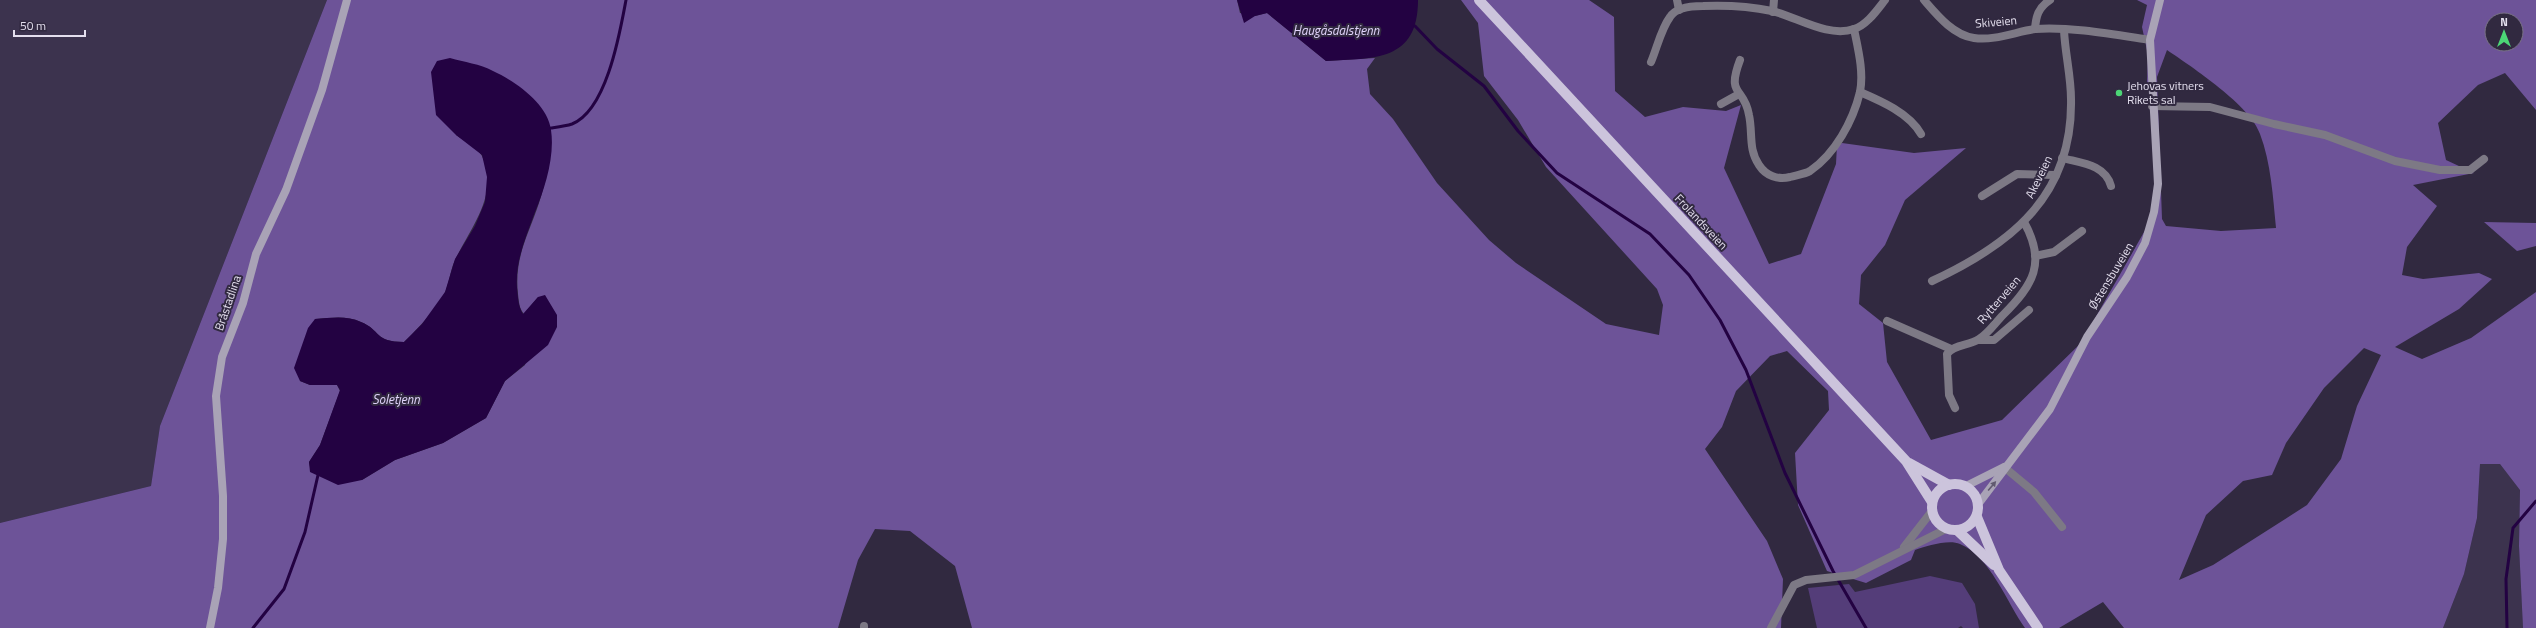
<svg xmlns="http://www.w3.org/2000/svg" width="2536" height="628" viewBox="0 0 2536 628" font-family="'Titillium Web',sans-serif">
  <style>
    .built { fill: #3c334e }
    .green { fill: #543d79 }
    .forest { fill: #6d5398; fill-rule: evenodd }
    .water { fill: #230242 }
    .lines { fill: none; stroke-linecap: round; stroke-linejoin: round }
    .stream { stroke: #230242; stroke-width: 3 }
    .street { stroke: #7d7985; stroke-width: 8 }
    .secondary { stroke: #a9a3b6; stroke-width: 8 }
    .primary { stroke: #ccc4dc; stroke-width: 10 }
    .oneway { fill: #615a6f }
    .poi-dot { fill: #4cd676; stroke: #312940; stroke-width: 1.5 }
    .labels { text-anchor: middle; stroke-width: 4; stroke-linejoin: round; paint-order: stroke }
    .street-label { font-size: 12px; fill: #e4dfee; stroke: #312940 }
    .poi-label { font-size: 12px; fill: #e4dfee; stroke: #312940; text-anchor: start }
    .water-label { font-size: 13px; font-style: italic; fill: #e0d3fa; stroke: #312940 }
  </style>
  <rect width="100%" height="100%" fill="#312940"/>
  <!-- built -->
  <g class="built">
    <polygon points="0,0 327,0 160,426 151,486 0,523"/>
    <polygon points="2480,464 2500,464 2520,489 2519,546 2523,628 2443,628 2464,574 2477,518"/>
  </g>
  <!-- green -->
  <polygon class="green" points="1930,576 1962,583 1975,604 1979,628 1963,628 1961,626 1958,628 1817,628 1808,588 1849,584 1855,592"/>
  <!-- forest -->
  <g class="forest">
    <path d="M327,0H1237L1240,13L1255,16L1267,13L1326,61L1375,58L1367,69L1370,94L1393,119L1437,183L1489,240L1516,263L1606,324L1659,335L1663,305L1657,289L1546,167L1518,120L1484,76L1478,23L1461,0H1589L1614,17L1615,91L1645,117L1683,107L1726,111L1741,105L1724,168L1769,264L1801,254L1836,164L1837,145L1842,143L1914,153L1966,148L1905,200L1885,245L1861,275L1859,304L1883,323L1887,362L1931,440L2002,420L2081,343L2156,211L2150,96L2147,81L2148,55L2142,27L2147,5L2137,0H2536V110L2505,73L2478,85L2438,123L2446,160L2474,173L2413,185L2437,206L2407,247L2402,275L2423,279L2479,273L2492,279L2459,309L2395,347L2422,359L2471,338L2536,292V628H2523L2519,546L2520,490L2500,464H2480L2477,518L2464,574L2443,628H2124L2103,602L2059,628H2025C2007,603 1990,556 1960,544C1949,539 1926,546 1915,550L1911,560L1866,583L1827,571L1798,505L1795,453L1829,410L1828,391L1787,351L1770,356L1736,391L1722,427L1705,449L1767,541L1783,579L1781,628H972L955,566L910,531L875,529L858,560L838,628H0V523L151,486L160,426ZM2492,20H2516V44H2492ZM2167,50C2192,67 2251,106 2260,134C2271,163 2273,197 2276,228L2221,231L2166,226L2162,219L2157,77ZM551,128C551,154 547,178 539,203C528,236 514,258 518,294C519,302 519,308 524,314L538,297L525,365L505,381L486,418L443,443L395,460L362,480L311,472L309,462L320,445L340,391L337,385H310L300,381L315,319C331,318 346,315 361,322C381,330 374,342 404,342C416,331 440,305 446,290C450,279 451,267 456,258C471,227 500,193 482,156C478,148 463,140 456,135ZM2364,348L2381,355L2357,406L2341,459L2307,505L2213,565L2179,580L2206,515L2243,481L2272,475L2286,443L2324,388Z"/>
    <polygon points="2484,222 2536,223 2536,246 2517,251"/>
  </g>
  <!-- water -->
  <g class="water">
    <path d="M1237,0H1418C1418,62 1374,58 1326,61L1267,13L1255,16L1244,23Z"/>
    <path d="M450,58C464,62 480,64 493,71C515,81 548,104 551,130C555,156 545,188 535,212C526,237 515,261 517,288C518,297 518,306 523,314L538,297L545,295L557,315V327L548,345L505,381L486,418L443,443L395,460L362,480L338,485L310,472L309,462L320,445L340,390L337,385H310L300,381L294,368L308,328L315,319C331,318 346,315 361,322C381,330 374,342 404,342L422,324L445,292L455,259L475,226L485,202L487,177L482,155L456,135L436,115L431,72L437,61Z"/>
  </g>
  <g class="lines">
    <!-- stream -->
    <g class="stream">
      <polyline points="1415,26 1437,49 1484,86 1518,131 1557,173 1650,234 1689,275 1720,320 1746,370 1785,473 1833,571 1866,628"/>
      <path d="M551,128C558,127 566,126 572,124C607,110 620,32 626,0"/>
      <polyline points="253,628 284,589 305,532 318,475"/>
      <polyline points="2507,628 2506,579 2513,528 2536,501"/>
    </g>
    <!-- street -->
    <g class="street">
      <polyline points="1677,0 1679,10"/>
      <path d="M1924,0C1937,15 1953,35 1974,38C1994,41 2015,32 2035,29C2068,26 2117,35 2150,40"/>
      <polyline points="1773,12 1774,0"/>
      <path d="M2035,29C2036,16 2038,8 2050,0"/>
      <path d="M1740,60C1726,97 1744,86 1749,115C1753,133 1748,149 1759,165C1766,176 1778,180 1790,177C1797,175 1805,174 1810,171C1835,154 1853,121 1860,92C1864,72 1858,49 1854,29"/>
      <path d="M1651,62C1657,48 1661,29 1670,17C1676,7 1692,6 1703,6C1727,5 1748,6 1772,11C1797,17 1828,38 1854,29C1867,25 1877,10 1885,0"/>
      <path d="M1860,92C1881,101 1909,113 1921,134"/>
      <polyline points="1721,104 1739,94"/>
      <polyline points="2152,106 2210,107 2274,124 2325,135 2395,161 2440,170 2470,170 2484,159"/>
      <path d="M2062,158C2080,163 2105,164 2111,186"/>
      <polyline points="1982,196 2017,174 2056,175"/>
      <polyline points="2035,256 2054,252 2082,231"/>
      <path d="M1932,281C2012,244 2073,195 2071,99C2071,76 2065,53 2064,30"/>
      <polyline points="1887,321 1951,349"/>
      <polyline points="1979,340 1994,340 2029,310"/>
      <path d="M1955,408L1949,395L1947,354C1954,344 1969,346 1979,339C1988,334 1995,323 2003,315C2033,285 2047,263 2024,222"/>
      <polyline points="2004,467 2034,492 2062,527"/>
      <polyline points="1904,547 1932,511"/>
      <polyline points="864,628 864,626"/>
      <polyline points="1771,628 1794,585 1806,580 1854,575 1946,529"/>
    </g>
    <!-- secondary -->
    <g class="secondary">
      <polyline points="1966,486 2004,467"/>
      <polyline points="1979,503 2050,409 2087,337 2127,277 2145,243 2154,212 2158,184 2150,40 2160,0"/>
      <polyline points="210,628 218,588 223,539 223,496 216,396 222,357 243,303 256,254 286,190 322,90 347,0"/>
    </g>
    <!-- primary -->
    <g class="primary">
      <polyline points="1479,0 1906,461 1932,502"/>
      <polyline points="1909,463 1949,485"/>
      <circle cx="1955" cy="507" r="23"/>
      <polyline points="1977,517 1999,570 2038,628"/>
      <polyline points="1958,531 1994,565"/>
    </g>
  </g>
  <!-- one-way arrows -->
  <defs><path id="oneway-solid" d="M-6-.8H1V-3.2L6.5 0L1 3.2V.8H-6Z"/></defs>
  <use class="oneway" href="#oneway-solid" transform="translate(1992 486) rotate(-50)"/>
  <!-- markers -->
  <circle class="poi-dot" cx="2119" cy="93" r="4"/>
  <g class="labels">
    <!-- street labels -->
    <g class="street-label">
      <text transform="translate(1996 22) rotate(-5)" y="4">Skiveien</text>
      <text transform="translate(2039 177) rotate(-64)" y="4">Akeveien</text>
      <text transform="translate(1701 222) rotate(47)" y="4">Frolandsveien</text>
      <text transform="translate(2111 276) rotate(-59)" y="4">Østensbuveien</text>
      <text transform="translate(1999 300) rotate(-49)" y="4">Rytterveien</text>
      <text transform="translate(228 303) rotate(-71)" y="4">Bråstadlina</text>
    </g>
    <!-- poi labels -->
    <g class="poi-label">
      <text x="2127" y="90">Jehovas vitners<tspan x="2127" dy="14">Rikets sal</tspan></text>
    </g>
    <!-- water labels -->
    <g class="water-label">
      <text x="1336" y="35">Haugåsdalstjenn</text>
      <text x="396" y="404">Soletjenn</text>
    </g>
  </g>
  <!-- north arrow -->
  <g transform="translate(2504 32)"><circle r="19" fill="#312940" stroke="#797286"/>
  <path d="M0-3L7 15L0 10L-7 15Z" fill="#4cd676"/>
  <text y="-6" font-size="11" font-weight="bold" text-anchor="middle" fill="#e4dfee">N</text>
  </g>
  <!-- scale -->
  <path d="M14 30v6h71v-6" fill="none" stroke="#e4dfee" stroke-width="2"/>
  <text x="20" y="30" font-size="12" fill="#e4dfee" stroke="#312940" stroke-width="3" paint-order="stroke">50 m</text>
</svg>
